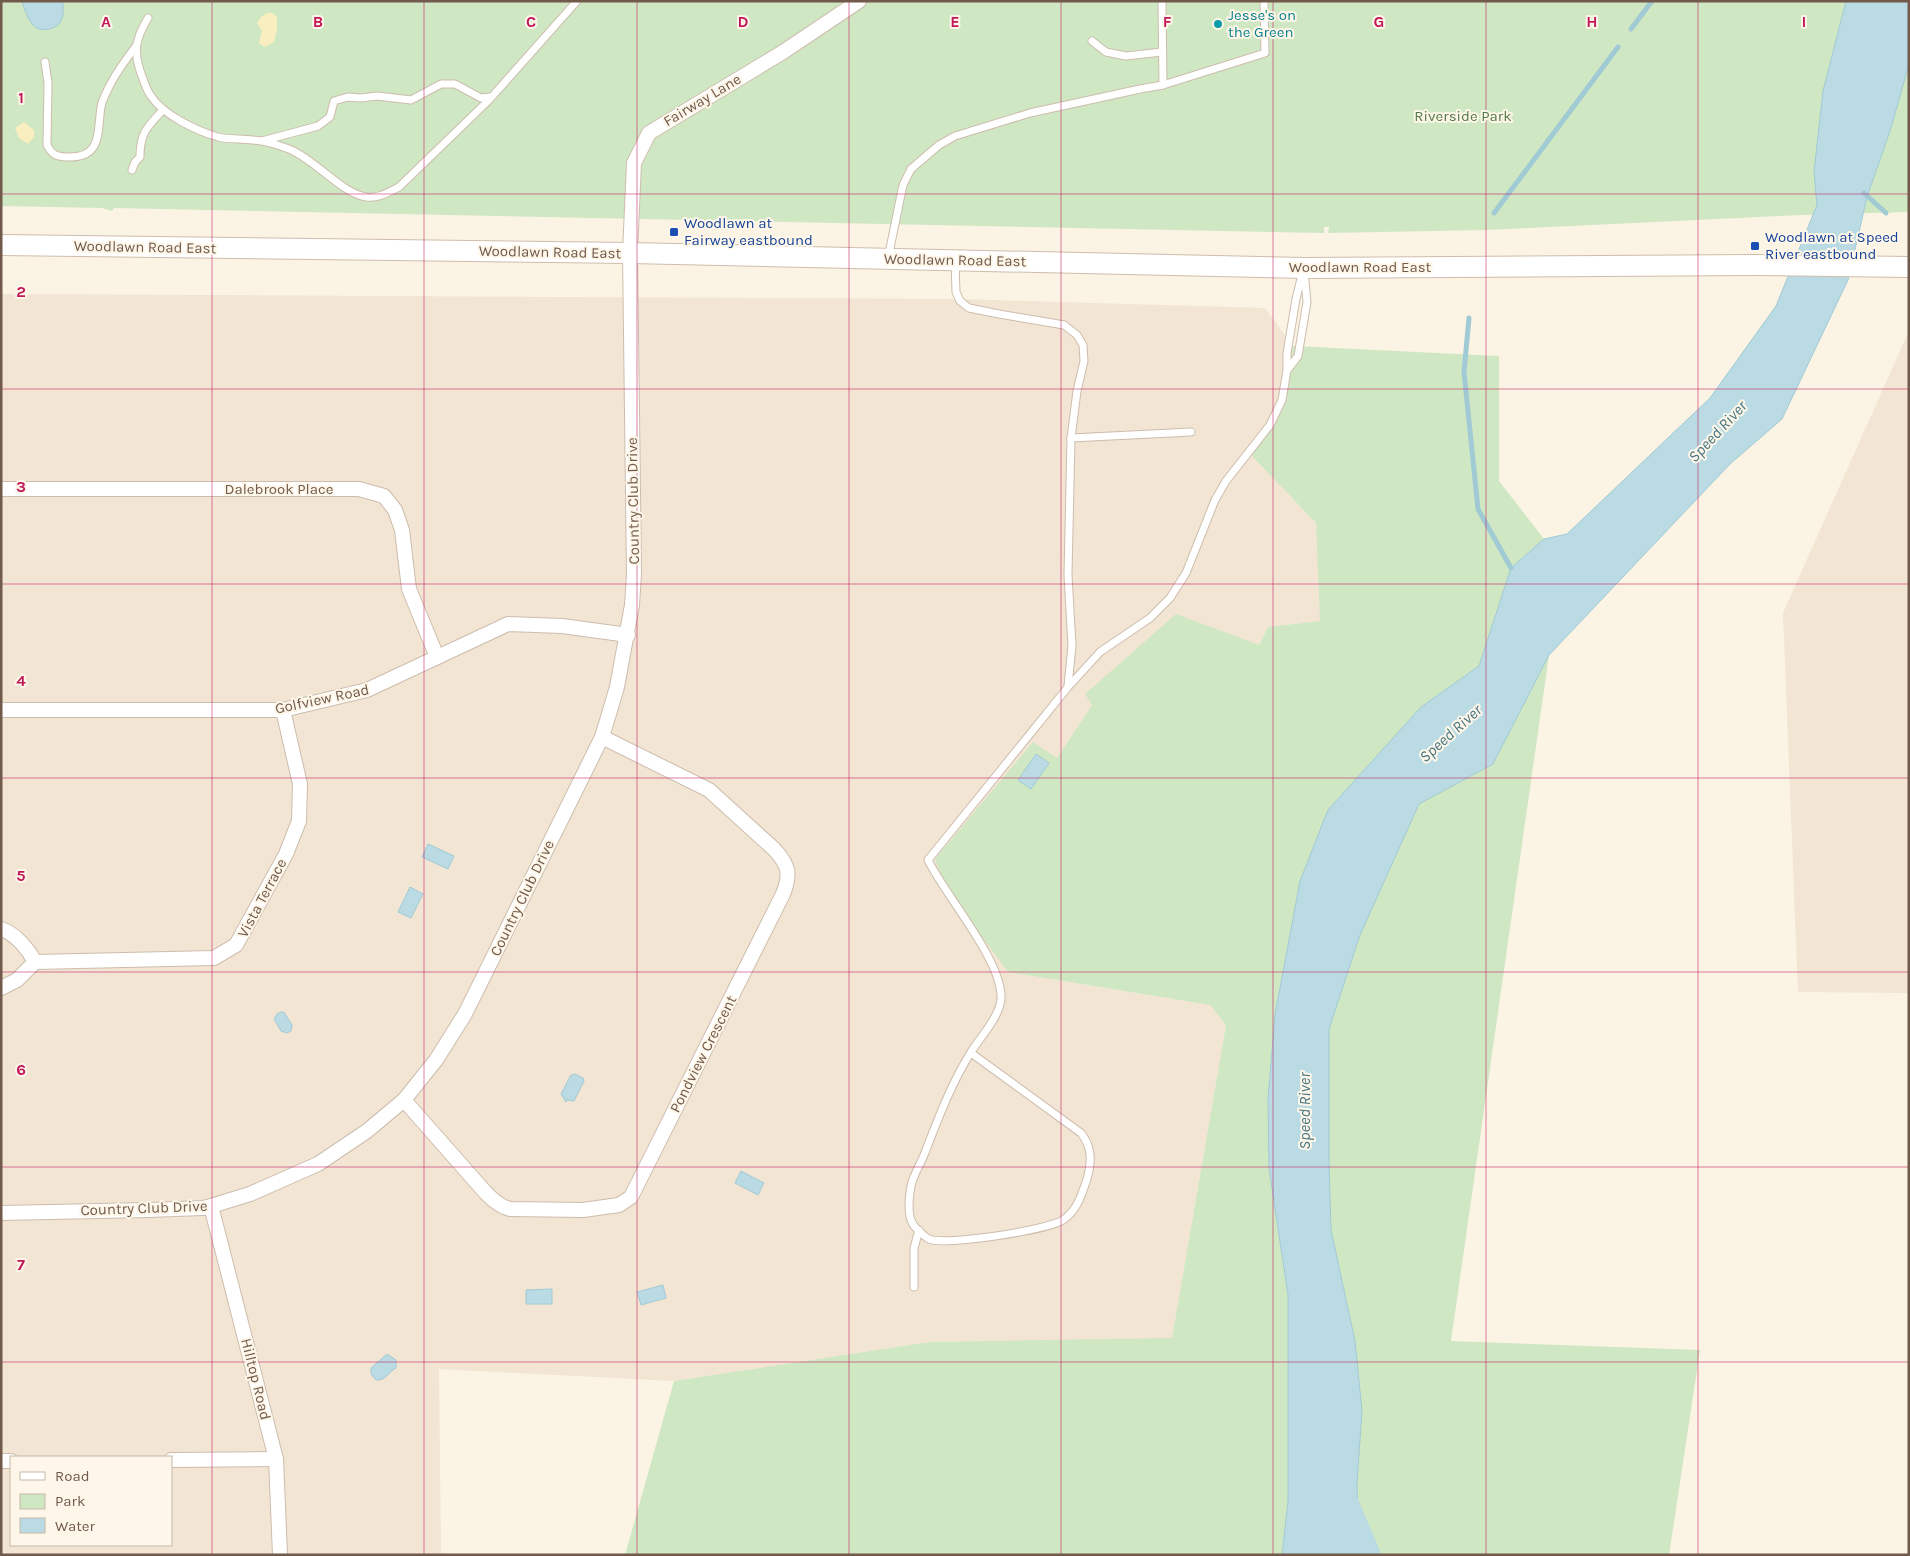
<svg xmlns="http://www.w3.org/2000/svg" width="1910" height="1556" viewBox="0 0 1910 1556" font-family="Karla,sans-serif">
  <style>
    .residential { fill: #f2e5d3; fill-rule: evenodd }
    .green { fill: #d0e7c3 }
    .sand { fill: #f8eec0 }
    .water { fill: #badbe3; stroke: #a0cad4 }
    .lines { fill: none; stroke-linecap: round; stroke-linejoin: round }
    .stream { stroke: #a0cad4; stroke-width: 5 }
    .river { stroke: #badbe3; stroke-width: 31 }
    .lane-casing { stroke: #cdbdae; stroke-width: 9 }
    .street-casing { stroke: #cdbdae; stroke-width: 16 }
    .secondary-casing { stroke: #d0bdab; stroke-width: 22 }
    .lane { stroke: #fff; stroke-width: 7 }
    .street { stroke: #fff; stroke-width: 14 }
    .secondary { stroke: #fff; stroke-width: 20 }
    .grid { fill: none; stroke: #c2185b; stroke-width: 1; stroke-opacity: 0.55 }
    .culture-dot { fill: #0f9aa8; stroke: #fef7e9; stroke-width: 2 }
    .transit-dot { fill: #1a4fb4; stroke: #fef7e9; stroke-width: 2 }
    .labels { text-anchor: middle; stroke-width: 4; stroke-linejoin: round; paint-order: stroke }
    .culture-label { font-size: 15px; fill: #0d838f; stroke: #fef7e9; text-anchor: start }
    .street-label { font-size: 15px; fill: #715a4b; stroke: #fef7e9 }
    .park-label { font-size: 15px; fill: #547b47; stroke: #fef7e9 }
    .transit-label { font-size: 15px; fill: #164399; stroke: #fef7e9; text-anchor: start }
    .water-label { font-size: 16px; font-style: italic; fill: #477683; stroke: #fef7e9 }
    .grid-label { font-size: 16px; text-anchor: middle; font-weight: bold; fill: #c2185b; stroke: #fef7e9; stroke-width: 4; stroke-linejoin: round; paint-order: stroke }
  </style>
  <rect width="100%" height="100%" fill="#fbf3e4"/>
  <!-- residential -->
  <g class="residential">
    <path d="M1,294L959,299L1265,308L1293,346L1272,427L1250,454L1316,523L1321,621L1268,627L1259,645L1092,705L1057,758L1033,742L1008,972L1210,1005L1226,1025L1172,1339L929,1342L674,1381L439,1369L441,1555H1ZM11,1457H171V1545H11Z"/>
    <polygon points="1909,331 1909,993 1798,992 1783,613"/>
  </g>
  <!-- green -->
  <g class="green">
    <polygon points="1,1 1909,1 1909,212 1801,215 1486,230 1328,233 1329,227 1324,227 1324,233 114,208 112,211 102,208 1,206"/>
    <polygon points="1293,346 1499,356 1499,481 1544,539 1511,568 1479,666 1421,707 1300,881 1275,1015 1268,1099 1269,1168 1288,1295 1288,1501 1282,1555 625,1555 674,1381 929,1342 1172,1338 1226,1025 1210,1005 1008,972 945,886 935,859 1033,742 1057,758 1092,705 1085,694 1176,614 1259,645 1268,627 1320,621 1316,523 1250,454 1272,427"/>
    <polygon points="1549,655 1451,1341 1700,1350 1669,1555 1359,1555 1357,1483 1362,1411 1355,1341 1331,1230 1329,1163 1329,1029 1360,935 1419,804 1493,764"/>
  </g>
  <!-- sand -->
  <g class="sand">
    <polygon points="267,13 272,13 277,17 277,29 274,42 265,47 259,43 262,31 257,23 261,17"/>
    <polygon points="24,122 34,130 34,137 28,144 19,138 15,128"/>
  </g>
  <!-- water -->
  <g class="water">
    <path d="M22,1H63C63,7 64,16 61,21C57,29 41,33 34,26C28,20 24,9 22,1Z"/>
    <polygon points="1846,1 1909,1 1909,64 1891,128 1867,197 1848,280 1782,419 1730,464 1549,655 1493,764 1419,804 1360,935 1329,1029 1329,1163 1331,1230 1355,1341 1362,1411 1357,1483 1359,1555 1282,1555 1288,1501 1288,1295 1269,1168 1268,1099 1275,1015 1300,881 1328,810 1421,707 1479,666 1511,568 1544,539 1567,534 1710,398 1776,306 1817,205 1814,172 1823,91"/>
    <polygon points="1036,754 1049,763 1031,789 1018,780"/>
    <polygon points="428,844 454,856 448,869 422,857"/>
    <polygon points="410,887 423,894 411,918 398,912"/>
    <polygon points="281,1012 284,1012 292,1025 291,1031 287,1033 281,1031 274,1019 277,1014"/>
    <polygon points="575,1074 583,1078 584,1081 574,1101 567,1100 566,1102 561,1094 571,1075"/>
    <polygon points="741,1171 764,1183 758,1195 735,1183"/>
    <polygon points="663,1285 666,1298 641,1305 637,1292"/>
    <polygon points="552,1289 552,1304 526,1304 526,1290"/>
    <path d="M387,1354L396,1360V1368C388,1372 386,1381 376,1380L371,1374V1368Z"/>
  </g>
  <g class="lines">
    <!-- stream -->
    <g class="stream">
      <polyline points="1631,29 1652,1"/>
      <polyline points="1864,193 1886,213"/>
      <polyline points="1494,213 1618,47"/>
      <polyline points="1469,318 1464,372 1478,509 1511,568"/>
    </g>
    <!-- river -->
    <polyline class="river" points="1342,1501 1365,1555"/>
    <!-- lane casing -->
    <g class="lane-casing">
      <g id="lane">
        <polyline points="1162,1 1163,85"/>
        <path d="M148,18C134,41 133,54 143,79C145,84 147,91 151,96C163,115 197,131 218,137C230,140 241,138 253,140C265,141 278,145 289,149C316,160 341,193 366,197C378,199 389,192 399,187L489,100L577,1"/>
        <polyline points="1092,41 1106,52 1126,56 1162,52"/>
        <path d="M45,62L48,83L47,145C52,155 57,157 68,157C103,158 97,131 101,107C102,100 107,91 110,85C117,71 127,58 136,46"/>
        <polyline points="262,141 318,126 330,117 334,101 348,97 361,98 377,96 411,100 441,84 455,84 481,98 491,97"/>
        <path d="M132,170L135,162L140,157C140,133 147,127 163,110"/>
        <polyline points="888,258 903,185 911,169 939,145 955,136 1030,113 1140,89 1163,85 1265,53 1264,1"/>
        <polyline points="955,262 956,292 960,301 969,308 999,314 1064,325 1077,335 1083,345 1084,361 1077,391 1071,438 1068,575 1072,646 1068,686"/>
        <polyline points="1288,369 1298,356 1307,302 1304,272"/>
        <polyline points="1071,438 1191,432"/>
        <path d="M971,1053L1081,1133C1092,1147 1092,1161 1087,1179C1082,1194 1077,1211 1063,1220C1048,1230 945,1246 929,1239C925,1237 915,1228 913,1224C907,1215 909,1196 911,1186C913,1176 920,1165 924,1155C938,1119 951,1084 971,1052C981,1036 999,1018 1001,999C1003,961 946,897 928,860L1068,687L1100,652L1150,618L1170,598L1186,573L1215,500L1226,481L1270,425L1282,400L1287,370V353L1296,299L1303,270"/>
        <polyline points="914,1287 914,1248 919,1230"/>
      </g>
    </g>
    <!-- street casing -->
    <g class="street-casing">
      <g id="street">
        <polyline points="1,489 359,489 384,496 395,510 402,530 409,589 437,657"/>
        <polyline points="1,710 283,710 367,690 508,624 562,626 628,635"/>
        <path d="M1,929C16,934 28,949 35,962"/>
        <polyline points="35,962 214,958 236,945 286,854 299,821 300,784 283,710"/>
        <polyline points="1,988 17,980 35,962"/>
        <path d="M404,1100L485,1192C493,1200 499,1206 510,1209L583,1210L619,1205L631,1197L783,894C791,874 789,865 774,849L709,790L602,737"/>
        <polyline points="211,1206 276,1459 280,1555"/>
        <polyline points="1,1213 148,1210 203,1208 211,1206 250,1194 318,1164 367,1131 404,1100 436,1060 465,1014 602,737 617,687 632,605 634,574 630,253 634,163 649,133 783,52 859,1"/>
        <polyline points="171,1460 276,1459"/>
        <polyline points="1,1461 11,1461"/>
      </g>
    </g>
    <!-- secondary casing -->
    <g class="secondary-casing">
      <polyline id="secondary" points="1,245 630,253 1304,268 1756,265 1909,267"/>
    </g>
    <!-- lane -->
    <use href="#lane" class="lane"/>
    <!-- street -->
    <use href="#street" class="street"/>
    <!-- secondary -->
    <use href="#secondary" class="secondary"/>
  </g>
  <!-- grid -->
  <path class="grid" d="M212,1V1555M424,1V1555M637,1V1555M849,1V1555M1061,1V1555M1273,1V1555M1486,1V1555M1698,1V1555M1,194H1909M1,389H1909M1,584H1909M1,778H1909M1,972H1909M1,1167H1909M1,1362H1909"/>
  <!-- markers -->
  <circle class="culture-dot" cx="1218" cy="24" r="5"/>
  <g class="transit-dot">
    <rect x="669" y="227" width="10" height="10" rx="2.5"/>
    <rect x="1750" y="241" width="10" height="10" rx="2.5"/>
  </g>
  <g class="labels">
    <!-- culture labels -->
    <g class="culture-label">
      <text x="1228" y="20">Jesse's on<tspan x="1228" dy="17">the Green</tspan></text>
    </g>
    <!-- street labels -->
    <g class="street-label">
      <text transform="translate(702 100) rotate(-31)" y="5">Fairway Lane</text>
      <text transform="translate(145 247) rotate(1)" y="5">Woodlawn Road East</text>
      <text transform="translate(550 252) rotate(1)" y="5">Woodlawn Road East</text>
      <text transform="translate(955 260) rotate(1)" y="5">Woodlawn Road East</text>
      <text x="1360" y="272">Woodlawn Road East</text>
      <text x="279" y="494">Dalebrook Place</text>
      <text transform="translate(633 501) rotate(-91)" y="5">Country Club Drive</text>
      <text transform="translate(322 699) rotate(-12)" y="5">Golfview Road</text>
      <text transform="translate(262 898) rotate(-62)" y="5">Vista Terrace</text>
      <text transform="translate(522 898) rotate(-64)" y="5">Country Club Drive</text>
      <text transform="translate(703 1054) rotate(-63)" y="5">Pondview Crescent</text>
      <text transform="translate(144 1208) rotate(-2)" y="5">Country Club Drive</text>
      <text transform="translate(256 1379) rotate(76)" y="5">Hilltop Road</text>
    </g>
    <!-- park labels -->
    <g class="park-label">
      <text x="1463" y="121">Riverside Park</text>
    </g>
    <!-- transit labels -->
    <g class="transit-label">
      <text x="684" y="228">Woodlawn at<tspan x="684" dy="17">Fairway eastbound</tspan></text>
      <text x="1765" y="242">Woodlawn at Speed<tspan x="1765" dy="17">River eastbound</tspan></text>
    </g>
    <!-- water labels -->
    <g class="water-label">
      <text transform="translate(1717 431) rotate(-47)" y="6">Speed River</text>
      <text transform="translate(1450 733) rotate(-42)" y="6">Speed River</text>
      <text transform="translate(1304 1111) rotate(-90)" y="6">Speed River</text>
    </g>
  </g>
  <g class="grid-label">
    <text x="106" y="27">A</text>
    <text x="318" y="27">B</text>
    <text x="531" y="27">C</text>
    <text x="743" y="27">D</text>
    <text x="955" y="27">E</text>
    <text x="1167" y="27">F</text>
    <text x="1379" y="27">G</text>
    <text x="1592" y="27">H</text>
    <text x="1804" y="27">I</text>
    <text x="21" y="103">1</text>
    <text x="21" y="297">2</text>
    <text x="21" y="492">3</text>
    <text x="21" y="686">4</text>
    <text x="21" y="881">5</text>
    <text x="21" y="1075">6</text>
    <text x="21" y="1270">7</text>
  </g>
  <!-- border -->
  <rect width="1910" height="1556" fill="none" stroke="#715a4b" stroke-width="5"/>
  <!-- legend -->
  <rect x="10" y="1456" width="162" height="90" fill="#fef7e9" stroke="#c6b8aa"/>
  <rect x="20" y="1472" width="25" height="8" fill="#ffffff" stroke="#c6b8aa"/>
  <text x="55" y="1481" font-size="15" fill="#715a4b">Road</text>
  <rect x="20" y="1494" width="25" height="15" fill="#d0e7c3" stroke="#c6b8aa"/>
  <text x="55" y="1506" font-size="15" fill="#715a4b">Park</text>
  <rect x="20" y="1518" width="25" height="15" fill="#badbe3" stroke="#c6b8aa"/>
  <text x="55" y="1531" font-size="15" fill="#715a4b">Water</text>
</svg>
